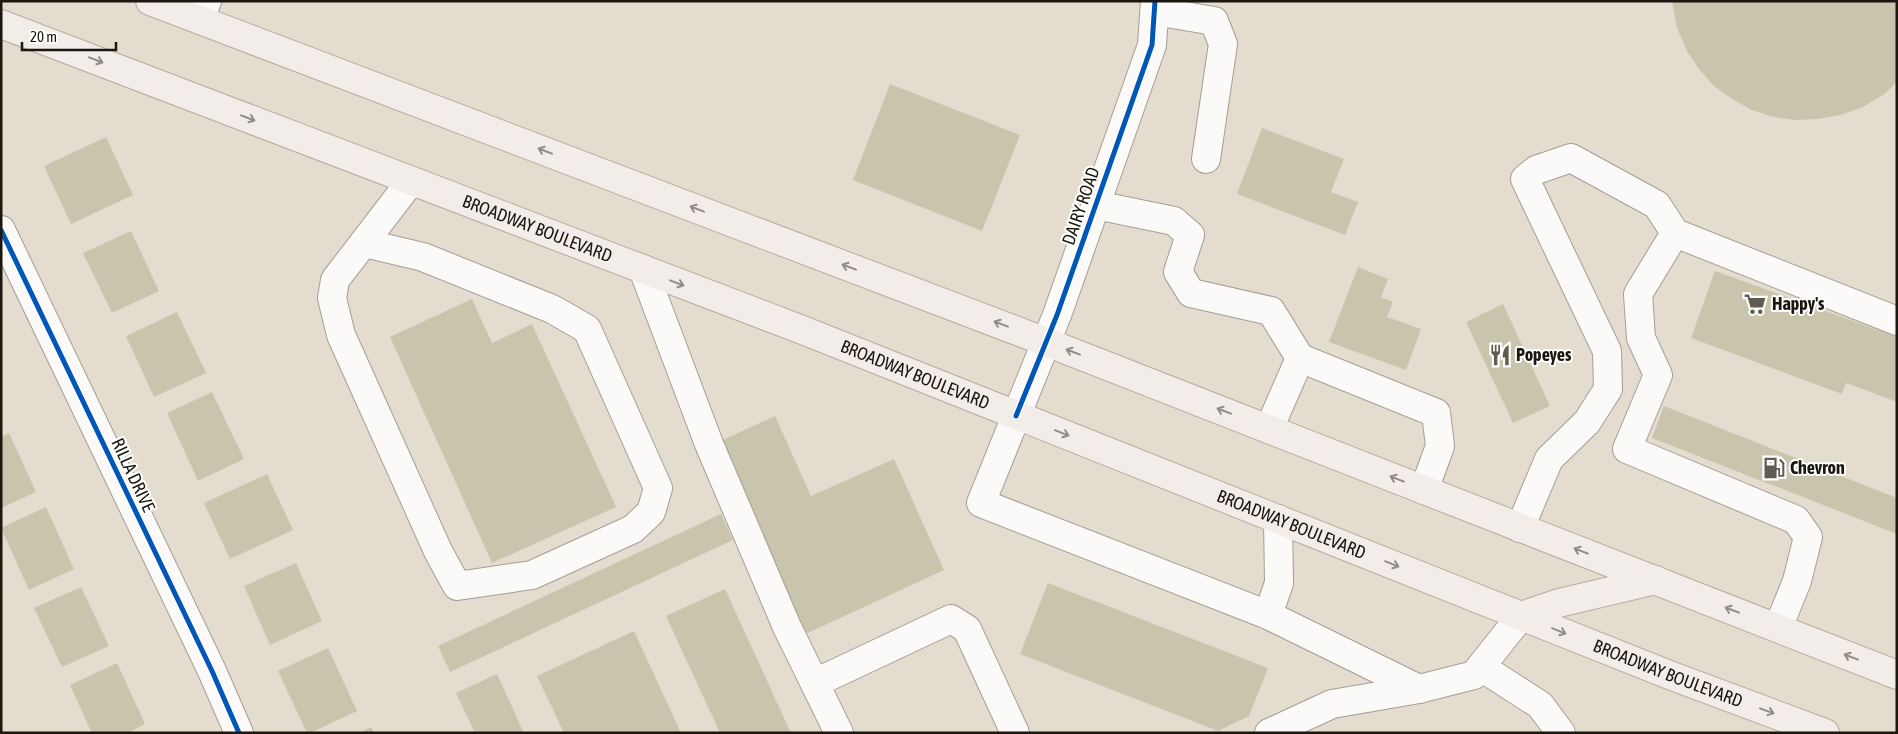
<svg xmlns="http://www.w3.org/2000/svg" width="1898" height="734" viewBox="0 0 1898 734" font-family="'Asap Condensed',sans-serif">
  <style>
    .building { fill: #c9c5ad }
    .lines { fill: none; stroke-linecap: round; stroke-linejoin: round }
    .minor-casing { stroke: #a49e94; stroke-width: 30 }
    .major-casing { stroke: #b7ada1; stroke-width: 30 }
    .minor { stroke: #fbfaf8; stroke-width: 28 }
    .major { stroke: #f2ede8; stroke-width: 28 }
    .cycleway-casing { stroke: #fff; stroke-width: 8 }
    .cycleway { stroke: #0057b8; stroke-width: 5 }
    .oneway { stroke: #918d86 }
    .labels { text-anchor: middle; stroke-width: 4; stroke-linejoin: round; paint-order: stroke }
    .street-label { font-size: 18px; fill: #1b170e; stroke: #fff }
    .poi-label { font-size: 18px; font-weight: bold; fill: #1b170e; stroke: #fff; text-anchor: start }
  </style>
  <rect width="100%" height="100%" fill="#e4dccf"/>
  <!-- building -->
  <g class="building">
    <polygon points="1672,1 1897,1 1897,82 1883,95 1861,108 1840,115 1818,119 1795,120 1773,117 1752,110 1732,99 1714,86 1699,69 1687,51 1677,28"/>
    <polygon points="890,84 1020,135 982,231 853,180"/>
    <polygon points="1262,128 1344,159 1331,192 1358,202 1345,235 1237,194"/>
    <polygon points="106,137 133,195 71,224 44,166"/>
    <polygon points="131,231 159,291 112,313 83,253"/>
    <polygon points="1358,267 1388,279 1381,297 1393,302 1387,317 1421,329 1406,370 1329,342"/>
    <polygon points="1715,271 1897,337 1897,402 1846,383 1842,394 1691,338"/>
    <polygon points="472,299 492,343 532,324 616,507 492,563 390,337"/>
    <polygon points="1503,304 1550,406 1513,423 1466,322"/>
    <polygon points="177,312 206,373 154,397 126,336"/>
    <polygon points="212,392 244,459 198,481 167,413"/>
    <polygon points="1664,406 1897,498 1897,534 1652,438"/>
    <polygon points="775,416 811,496 894,459 944,570 799,637 712,445"/>
    <polygon points="9,433 36,492 1,508 1,437"/>
    <polygon points="267,474 293,530 230,559 204,503"/>
    <polygon points="46,507 74,569 29,590 1,528"/>
    <polygon points="721,514 733,540 450,672 438,646"/>
    <polygon points="296,563 322,621 270,645 244,586"/>
    <polygon points="1048,583 1268,668 1249,716 1218,731 1020,654"/>
    <polygon points="81,587 109,646 62,667 34,608"/>
    <polygon points="725,589 791,733 720,733 666,616"/>
    <polygon points="634,631 681,733 564,733 537,676"/>
    <polygon points="328,648 357,711 310,733 307,733 278,671"/>
    <polygon points="117,663 145,724 127,733 92,733 70,685"/>
    <polygon points="497,674 524,733 475,733 456,693"/>
    <polygon points="371,727 374,733 359,733"/>
  </g>
  <g class="lines">
    <!-- minor casing -->
    <g class="minor-casing">
      <g id="minor">
        <polyline points="1155,1 1152,45 1057,315 981,503 1268,615 1419,689"/>
        <polyline points="1155,11 1214,21 1223,44 1206,159"/>
        <polyline points="200,20 207,1"/>
        <polyline points="1096,205 1174,221 1190,235 1178,272 1191,293 1271,311 1300,358 1269,429"/>
        <polyline points="1,230 212,671 239,733"/>
        <polyline points="1675,233 1638,294 1641,338 1658,375 1627,449 1796,520 1808,537 1797,581 1778,628"/>
        <polyline points="364,243 423,257 552,309 587,329 658,488 651,512 633,529 532,575 457,586 438,551 341,335 332,298 335,280 411,181"/>
        <polyline points="643,269 709,444 787,627 839,733"/>
        <polyline points="1300,358 1436,413 1440,446 1424,490"/>
        <polyline points="1520,528 1549,459 1587,422 1608,389 1607,351 1525,179 1536,170 1571,158 1657,205 1675,233 1897,321"/>
        <polyline points="1268,615 1279,583 1278,519"/>
        <polyline points="1481,667 1540,705 1561,733"/>
        <polyline points="815,683 951,619 967,629 1015,733"/>
        <polyline points="1269,733 1332,704 1419,689 1474,675 1521,616"/>
      </g>
    </g>
    <!-- major casing -->
    <g class="major-casing">
      <g id="major">
        <polyline points="150,1 1046,342 1897,675"/>
        <path id="s1" d="M1,24L805,331L1672,676L1825,733"/>
        <polyline points="1521,616 1559,603 1656,580"/>
      </g>
    </g>
    <!-- minor -->
    <use href="#minor" class="minor"/>
    <!-- major -->
    <use href="#major" class="major"/>
    <!-- cycleway casing -->
    <g class="cycleway-casing">
      <g id="cycleway">
        <polyline points="1,230 212,671 239,733"/>
        <polyline points="1016,416 1057,315 1152,45 1155,1"/>
      </g>
    </g>
    <!-- cycleway -->
    <use href="#cycleway" class="cycleway"/>
  </g>
  <!-- one-way arrows -->
  <defs><path id="oneway-shaft" d="M-6 0H5M1.5-3L5.5 0L1.5 3" fill="none" stroke-width="1.6" stroke-linecap="round" stroke-linejoin="round" transform="scale(1.25)"/></defs>
  <g class="oneway">
    <use href="#oneway-shaft" transform="translate(96 60) rotate(21)"/>
    <use href="#oneway-shaft" transform="translate(248 118) rotate(21)"/>
    <use href="#oneway-shaft" transform="translate(545 151) rotate(-159)"/>
    <use href="#oneway-shaft" transform="translate(697 209) rotate(-159)"/>
    <use href="#oneway-shaft" transform="translate(849 267) rotate(-159)"/>
    <use href="#oneway-shaft" transform="translate(677 283) rotate(21)"/>
    <use href="#oneway-shaft" transform="translate(1001 324) rotate(-159)"/>
    <use href="#oneway-shaft" transform="translate(1073 352) rotate(-159)"/>
    <use href="#oneway-shaft" transform="translate(1224 411) rotate(-159)"/>
    <use href="#oneway-shaft" transform="translate(1062 433) rotate(22)"/>
    <use href="#oneway-shaft" transform="translate(1397 479) rotate(-159)"/>
    <use href="#oneway-shaft" transform="translate(1581 551) rotate(-159)"/>
    <use href="#oneway-shaft" transform="translate(1392 564) rotate(22)"/>
    <use href="#oneway-shaft" transform="translate(1732 610) rotate(-159)"/>
    <use href="#oneway-shaft" transform="translate(1559 631) rotate(22)"/>
    <use href="#oneway-shaft" transform="translate(1851 657) rotate(-159)"/>
    <use href="#oneway-shaft" transform="translate(1767 711) rotate(20)"/>
  </g>
  <!-- icons -->
  <defs>
    <g id="supermarket-bare" transform="scale(1.725)"><path d="M-6-5.5h2.5l.6 2H6L4.5 2H-2.5L-4.4-4H-6ZM-1.5 3.2a1.3 1.3 0 1 0 .1 0ZM3 3.2a1.3 1.3 0 1 0 .1 0Z" fill="#615c52" stroke="#fff" stroke-width="2.5" paint-order="stroke"/></g>
    <g id="restaurant-bare" transform="scale(1.725)"><path d="M-5-6h1v4h1v-4h1v4h1v-4h1v5L-1.5 .5V6h-2V.5L-5-1ZM5-6V6H3V1.5H1.5Q1.5-4 5-6Z" fill="#615c52" stroke="#fff" stroke-width="2.5" paint-order="stroke"/></g>
    <g id="fuel-bare" transform="scale(1.725)"><path d="M-5.5-6h7V0h2V4h1.3V-2.5L3-4.5l.8-.8L6-3V5H2.5V1h-1V6h-7ZM-4.2-4.7v3.2H.2V-4.7Z" fill="#615c52" stroke="#fff" stroke-width="2.5" paint-order="stroke"/></g>
  </defs>
  <g fill-rule="evenodd">
    <use href="#supermarket-bare" x="1755" y="304"/>
    <use href="#restaurant-bare" x="1500" y="355"/>
    <use href="#fuel-bare" x="1774" y="468"/>
  </g>
  <g class="labels">
    <!-- street labels -->
    <g class="street-label">
      <text transform="translate(1081 206) rotate(-71)" y="6">DAIRY ROAD</text>
      <text dy="6" stroke="none"><textPath href="#s1" startOffset="574">BROADWAY BOULEVARD</textPath></text>
      <text dy="6" stroke="none"><textPath href="#s1" startOffset="979">BROADWAY BOULEVARD</textPath></text>
      <text transform="translate(133 475) rotate(65)" y="6">RILLA DRIVE</text>
      <text dy="6" stroke="none"><textPath href="#s1" startOffset="1384">BROADWAY BOULEVARD</textPath></text>
      <text dy="6" stroke="none"><textPath href="#s1" startOffset="1789">BROADWAY BOULEVARD</textPath></text>
    </g>
    <!-- poi labels -->
    <g class="poi-label">
      <text x="1772" y="310">Happy's</text>
      <text x="1516" y="361">Popeyes</text>
      <text x="1790" y="474">Chevron</text>
    </g>
  </g>
  <!-- border -->
  <rect width="1898" height="734" fill="none" stroke="#1b170e" stroke-width="5"/>
  <!-- scale -->
  <path d="M22 42v8h94v-8" fill="none" stroke="#1b170e" stroke-width="2.5"/>
  <text x="30" y="42" font-size="15" fill="#1b170e" stroke="#ffffff" stroke-width="4" paint-order="stroke">20 m</text>
</svg>
